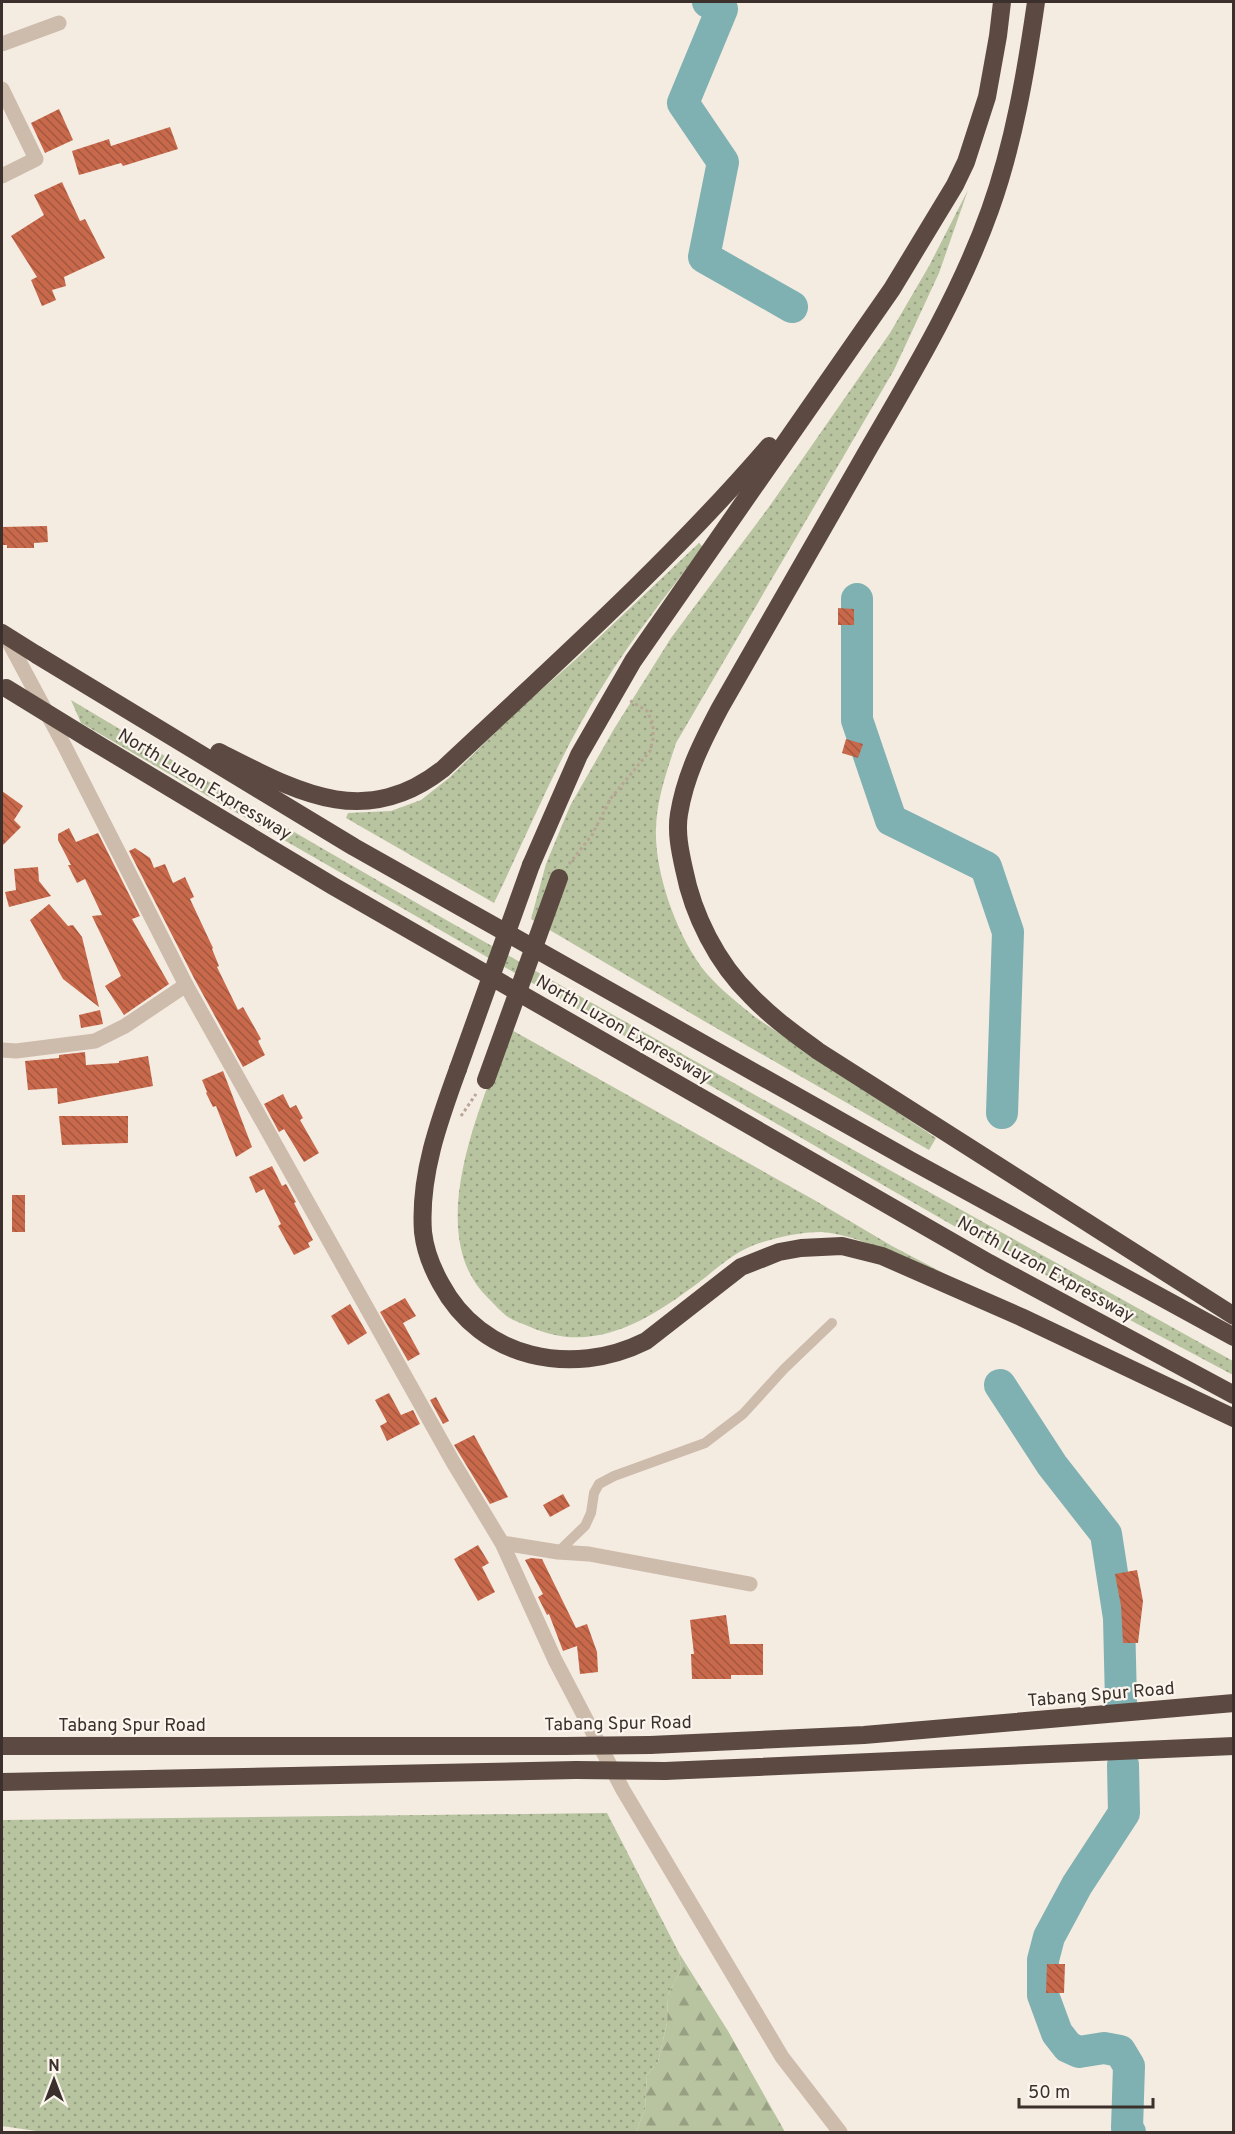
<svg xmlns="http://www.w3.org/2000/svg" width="1235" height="2134" viewBox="0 0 1235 2134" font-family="Overpass,sans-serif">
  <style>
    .grass { fill: url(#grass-dots) }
    .forest { fill: url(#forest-firs) }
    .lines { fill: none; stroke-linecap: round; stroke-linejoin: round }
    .river { stroke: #7fb0b2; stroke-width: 32 }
    .building { fill: url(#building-back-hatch) }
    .path { stroke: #b9a596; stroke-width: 3; stroke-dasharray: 3 3; stroke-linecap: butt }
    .lane { stroke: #cdbbac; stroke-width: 10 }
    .street { stroke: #cdbbac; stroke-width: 15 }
    .highway { stroke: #5c4a42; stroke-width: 18 }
    .highway-bridge { stroke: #5c4a42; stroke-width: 18 }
    .labels { text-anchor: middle; stroke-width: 4.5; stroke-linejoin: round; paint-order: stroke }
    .street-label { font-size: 18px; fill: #3b302b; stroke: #fbf5ee }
  </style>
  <defs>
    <pattern id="grass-dots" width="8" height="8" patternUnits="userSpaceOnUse" patternTransform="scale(1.5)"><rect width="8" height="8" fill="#b8c4a0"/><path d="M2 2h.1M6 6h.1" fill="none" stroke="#97a083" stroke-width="1.8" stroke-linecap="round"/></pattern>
    <pattern id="forest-firs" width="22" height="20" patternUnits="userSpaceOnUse" patternTransform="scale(1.5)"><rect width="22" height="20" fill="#b8c4a0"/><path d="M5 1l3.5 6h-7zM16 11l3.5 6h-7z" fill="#97a083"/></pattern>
    <pattern id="building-back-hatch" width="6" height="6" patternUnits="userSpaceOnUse" patternTransform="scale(1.5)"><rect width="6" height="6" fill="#c8694b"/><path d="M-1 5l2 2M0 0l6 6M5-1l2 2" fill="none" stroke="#a4573f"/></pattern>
  </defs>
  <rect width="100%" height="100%" fill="#f4ebe1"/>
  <!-- grass -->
  <g class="grass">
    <path d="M968,190L939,273L894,370L676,743C667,771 657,798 656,828C654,873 678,940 707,974C721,990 738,1003 755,1017L936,1138L929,1150L704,1021L531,919L546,864L570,806L614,729L671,638L769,507L890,333L929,266Z"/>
    <path d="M699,543L703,547C668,593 632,638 602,687C559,755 529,831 494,903L346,818L348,813L391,811L421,800L449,778L515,713L575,660Z"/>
    <path d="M71,700C453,929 844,1145 1233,1361V1375L954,1226L81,723Z"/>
    <path d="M510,1029L816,1201L892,1246L989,1297C949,1278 910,1258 869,1244C854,1238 837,1233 821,1232C799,1232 774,1238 754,1245C733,1253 715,1270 698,1283C647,1321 592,1356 528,1326C522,1323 514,1321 508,1317C501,1312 494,1304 488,1298C421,1233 482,1102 510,1029Z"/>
    <polygon points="607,1813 679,1953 681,1969 668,1995 667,2023 658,2062 647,2075 645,2109 636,2132 43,2132 2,2126 2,1820"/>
  </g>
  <!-- forest -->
  <polygon class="forest" points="679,1953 728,2031 785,2132 636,2132 645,2109 647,2075 658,2062 667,2023 668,1995 681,1969"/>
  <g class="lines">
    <!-- river -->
    <g class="river">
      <polyline points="708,2 722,9 683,103 723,162 704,257 792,307"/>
      <polyline points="857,599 857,720 891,820 986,867 1008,932 1002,1113"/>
      <polyline points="1000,1385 1052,1465 1106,1534 1119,1618 1121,1702"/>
      <polyline points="1123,1765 1124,1813 1077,1885 1049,1937 1043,1960 1043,1995 1057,2033 1068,2047 1079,2052 1104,2048 1120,2051 1129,2066 1127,2128 1130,2132"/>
    </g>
  </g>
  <!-- building -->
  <g class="building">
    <polygon points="59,109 73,140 45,153 31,123"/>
    <polygon points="170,127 178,149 123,166 121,163 79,175 72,151 109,139 111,146"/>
    <polygon points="62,182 80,221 85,219 105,258 64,277 66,286 52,290 56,300 42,306 31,280 37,277 11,236 44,215 34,195"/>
    <polygon points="47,526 48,542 34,543 34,548 7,548 7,545 2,545 2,527"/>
    <polygon points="838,608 854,609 854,625 838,625"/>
    <polygon points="846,739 863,744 858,758 842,753"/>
    <polygon points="2,791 23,806 14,820 21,827 2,846"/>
    <polygon points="69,828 76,842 98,833 140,916 132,919 169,984 124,1015 105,986 121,976 92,916 102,915 85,879 77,883 68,865 71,865 58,840 58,834"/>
    <polygon points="135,848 150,858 154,868 165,864 173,883 185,877 194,897 190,899 213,948 212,949 219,966 217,967 238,1010 243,1007 261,1039 258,1041 265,1055 243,1067 195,980 129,851"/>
    <polygon points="38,867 39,881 51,896 9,907 5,892 16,890 14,869"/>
    <polygon points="49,904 68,926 73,925 82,937 99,1007 63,979 30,920"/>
    <polygon points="100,1010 103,1024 81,1028 79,1015"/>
    <polygon points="85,1052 86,1065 119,1063 119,1061 148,1056 153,1086 58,1104 57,1088 28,1090 25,1061 59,1058 59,1055"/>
    <polygon points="223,1071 252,1147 236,1157 216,1106 213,1107 206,1093 207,1092 202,1080"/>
    <polygon points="283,1094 290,1108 296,1105 303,1118 300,1120 319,1153 304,1162 284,1129 279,1132 264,1104"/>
    <polygon points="59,1116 128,1116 128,1143 62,1145"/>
    <polygon points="272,1166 282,1186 286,1184 296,1202 294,1203 313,1240 308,1243 310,1247 294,1255 278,1226 281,1224 264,1189 256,1193 249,1177"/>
    <rect x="12" y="1195" width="13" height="37"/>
    <polygon points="405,1298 416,1316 403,1323 420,1354 408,1361 380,1312"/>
    <polygon points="350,1304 367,1333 348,1345 331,1316"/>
    <polygon points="389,1393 401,1415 413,1410 420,1424 387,1441 380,1426 387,1422 375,1400"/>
    <polygon points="436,1397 449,1421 443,1424 430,1400"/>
    <polygon points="474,1435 508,1497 490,1504 454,1445"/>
    <polygon points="563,1494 570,1506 550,1517 543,1505"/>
    <polygon points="478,1545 489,1563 482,1567 495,1592 478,1601 454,1559"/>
    <polygon points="531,1558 542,1559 576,1628 587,1624 597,1652 598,1672 580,1674 577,1646 563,1651 549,1614 547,1615 538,1597 543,1594 525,1560"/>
    <polygon points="1137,1570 1143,1601 1138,1643 1123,1643 1121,1606 1115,1574"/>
    <polygon points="726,1615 730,1644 763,1644 763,1675 731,1675 731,1679 692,1679 691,1654 694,1654 690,1620"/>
    <polygon points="1047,1964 1065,1964 1064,1993 1046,1993"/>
  </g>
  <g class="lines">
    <!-- path -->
    <g class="path">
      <polyline points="569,864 592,835 611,798 650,751 653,739 653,724 647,711 629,700"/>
      <polyline points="461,1116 476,1094"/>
    </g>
    <!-- lane -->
    <polyline class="lane" points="558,1552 585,1526 591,1513 594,1493 599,1484 614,1476 705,1443 743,1414 784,1369 832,1323"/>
    <!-- street -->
    <g class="street">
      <polyline points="2,44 59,23"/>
      <polyline points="2,89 36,159 2,176"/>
      <polyline points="4,633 64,745 186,985 453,1462 502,1543 555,1660 623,1790 782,2057 840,2132"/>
      <polyline points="2,1050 16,1051 95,1041 125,1026 186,985"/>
      <polyline points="502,1543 558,1552 589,1554 750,1584"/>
    </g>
    <!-- highway -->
    <g class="highway">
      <path d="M1036,2C1026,71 1014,143 990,210C960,294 914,371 869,448C819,535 770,621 720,708C702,742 685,776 679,814C676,832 680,851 684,869C693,915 717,963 751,996C771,1017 795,1034 818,1051L1234,1316"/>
      <polyline points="37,655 354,847 910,1160 1234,1337"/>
      <polyline points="89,739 333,886 989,1263 1234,1395"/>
      <path d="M219,752C296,791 364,831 443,769C554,665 670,561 769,446"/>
      <polyline points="531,865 579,755 633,661 892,289 955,185 966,162 987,97 998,36 1002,2"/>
      <path d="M458,1069C439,1121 419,1176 423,1232C425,1250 432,1268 441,1284C481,1359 572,1378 646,1341L741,1267L779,1252L801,1248L842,1246L882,1256L1021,1317L1234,1418"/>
      <polyline points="650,1745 864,1735 1234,1703"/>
      <polyline points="2,1746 565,1746"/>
      <polyline points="665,1771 1234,1746"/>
      <polyline points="2,1782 576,1770"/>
    </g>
    <!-- highway-bridge -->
    <g class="highway-bridge">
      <polyline points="2,633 37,655"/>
      <polyline points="6,688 89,739"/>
      <polyline points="458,1069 531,865"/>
      <polyline points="486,1080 559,878"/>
      <polyline points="565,1746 650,1745"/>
      <polyline points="576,1770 665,1771"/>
    </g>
  </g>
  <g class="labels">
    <!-- street labels -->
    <g class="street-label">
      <text transform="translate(205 784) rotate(31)" y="6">North Luzon Expressway</text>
      <text transform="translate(624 1029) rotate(30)" y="6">North Luzon Expressway</text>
      <text transform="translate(1046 1269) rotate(29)" y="6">North Luzon Expressway</text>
      <text transform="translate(1101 1694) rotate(-5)" y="6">Tabang Spur Road</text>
      <text transform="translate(618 1723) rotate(-1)" y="6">Tabang Spur Road</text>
      <text x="132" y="1731">Tabang Spur Road</text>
    </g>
  </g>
  <!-- border -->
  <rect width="1235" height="2134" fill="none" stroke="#3b302b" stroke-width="6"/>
  <!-- north arrow -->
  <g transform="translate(54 2080)" stroke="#fbf5ee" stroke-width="4.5" paint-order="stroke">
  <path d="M0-4.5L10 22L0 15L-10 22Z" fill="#3b302b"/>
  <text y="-9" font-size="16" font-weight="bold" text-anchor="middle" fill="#3b302b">N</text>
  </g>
  <!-- scale -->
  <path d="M1019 2098v9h134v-9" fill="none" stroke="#3b302b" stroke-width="3"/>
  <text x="1028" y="2098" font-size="18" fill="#3b302b" stroke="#fbf5ee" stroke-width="4.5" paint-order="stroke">50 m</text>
</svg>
